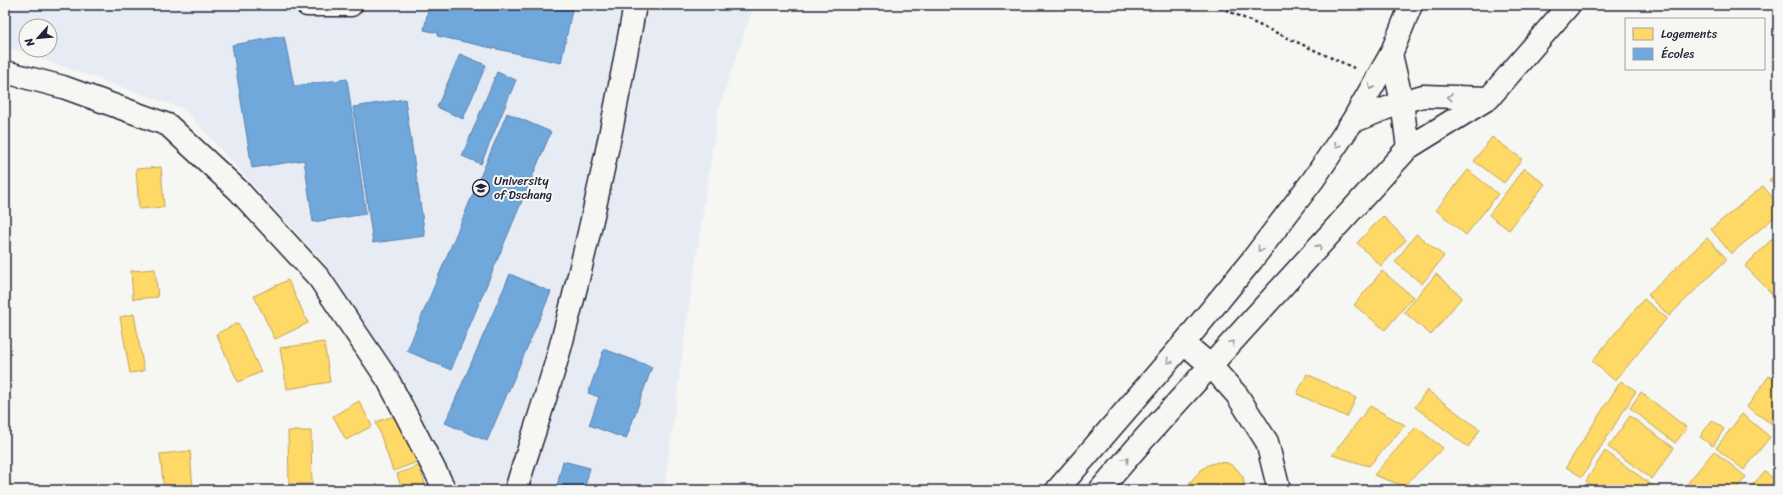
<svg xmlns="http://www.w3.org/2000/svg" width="1783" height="495" viewBox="0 0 1783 495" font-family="Sriracha,sans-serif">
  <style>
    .built { fill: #e7ecf4; fill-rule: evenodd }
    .homes { fill: #ffd966; stroke: #bda259 }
    .schools { fill: #6fa8dc; stroke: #5880ac }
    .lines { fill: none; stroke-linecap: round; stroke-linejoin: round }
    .street-casing { stroke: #22223b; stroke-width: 25 }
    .secondary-casing { stroke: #22223b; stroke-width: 25 }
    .path { stroke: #22223b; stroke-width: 2.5; stroke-dasharray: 3 3; stroke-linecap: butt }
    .street { stroke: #f6f6f2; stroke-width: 22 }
    .secondary { stroke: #f6f6f2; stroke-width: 22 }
    .oneway { stroke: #9797a0 }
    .labels { text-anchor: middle; stroke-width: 4; stroke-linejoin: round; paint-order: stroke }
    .poi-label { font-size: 12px; fill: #22223b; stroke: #f6f6f2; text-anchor: start }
  </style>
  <rect width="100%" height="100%" fill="#f6f6f2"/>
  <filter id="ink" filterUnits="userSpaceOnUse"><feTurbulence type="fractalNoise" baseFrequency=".025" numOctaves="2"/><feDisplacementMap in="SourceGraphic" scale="8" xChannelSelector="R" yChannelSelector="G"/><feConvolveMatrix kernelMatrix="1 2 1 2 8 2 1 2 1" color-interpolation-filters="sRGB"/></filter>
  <g filter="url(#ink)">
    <!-- built -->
    <path class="built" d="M5,5H754L718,111L689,306L664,490H459L391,362L325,264L184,109L5,46ZM26,26H50V50H26Z"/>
    <!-- homes -->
    <g class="homes">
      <polygon points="1492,137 1522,159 1504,183 1474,161"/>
      <polygon points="161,167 164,207 139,209 136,169"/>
      <polygon points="1524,168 1545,184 1509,230 1489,215"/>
      <polygon points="1468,170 1498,194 1466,235 1436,210"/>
      <polygon points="1778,171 1778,189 1769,180"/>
      <polygon points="1763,186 1778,204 1778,214 1731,254 1711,229"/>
      <polygon points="1383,216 1406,240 1381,266 1357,243"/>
      <polygon points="1778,233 1778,300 1745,266"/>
      <polygon points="1416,234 1444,256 1422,284 1395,262"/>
      <polygon points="1707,238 1727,259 1669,316 1648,295"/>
      <polygon points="155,269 158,297 133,299 131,271"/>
      <polygon points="1382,271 1413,297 1385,330 1354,305"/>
      <polygon points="1436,274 1462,297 1431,335 1404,312"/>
      <polygon points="288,280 308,323 275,339 254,296"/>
      <polygon points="1644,299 1667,318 1615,381 1592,361"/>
      <polygon points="134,314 144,371 130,373 120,317"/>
      <polygon points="238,323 261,372 238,382 216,334"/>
      <polygon points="324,342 330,382 287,389 280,348"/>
      <polygon points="1307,374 1356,398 1347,417 1297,394"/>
      <polygon points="1769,376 1778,382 1778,428 1747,407"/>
      <polygon points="1621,381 1636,391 1582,477 1566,467"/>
      <polygon points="1427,390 1480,430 1468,447 1415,407"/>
      <polygon points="1641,392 1687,428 1675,443 1630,408"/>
      <polygon points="359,401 372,426 346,440 333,416"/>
      <polygon points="1370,406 1405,425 1369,466 1332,455"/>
      <polygon points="403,413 420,461 393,471 376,422"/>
      <polygon points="1742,414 1770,437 1744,470 1716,448"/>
      <polygon points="1630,416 1674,448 1652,479 1608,447"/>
      <polygon points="1712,420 1724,429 1713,446 1700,437"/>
      <polygon points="1416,427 1443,448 1404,486 1374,475"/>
      <polygon points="288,431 311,431 312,484 289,484"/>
      <polygon points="190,451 193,490 164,490 160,454"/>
      <polygon points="1605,451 1653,486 1650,490 1597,490 1586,481"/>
      <polygon points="1714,451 1746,477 1736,490 1682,490"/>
      <polygon points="1778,451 1778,465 1772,455"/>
      <polygon points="1218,462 1228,463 1237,469 1243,477 1245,490 1183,490 1200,471 1208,465"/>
      <polygon points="419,466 427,490 402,490 397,474"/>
      <polygon points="1765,471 1778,483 1778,490 1748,490"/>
    </g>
    <!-- schools -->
    <g class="schools">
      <polygon points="429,5 573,5 561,63 437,36 438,33 424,30"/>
      <polygon points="284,36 294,86 347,79 366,214 313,222 304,160 252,168 232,45"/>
      <polygon points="460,54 486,65 463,119 437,107"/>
      <polygon points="497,72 516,80 481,164 462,156"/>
      <polygon points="405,99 425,236 373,243 353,107"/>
      <polygon points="507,113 551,132 451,370 407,351"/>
      <polygon points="510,274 551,292 487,441 445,423"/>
      <polygon points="604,349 652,367 626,439 589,425 599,397 588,393"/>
      <polygon points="563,461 590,468 584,490 556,490"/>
    </g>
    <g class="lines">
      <!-- street casing -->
      <g class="street-casing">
        <g id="street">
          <polyline points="307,5 351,5"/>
          <polyline points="5,72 63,87 168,125 238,190 319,278 388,380 445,490"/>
          <polyline points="1184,343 1211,366 1237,395 1267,442 1279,490"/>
        </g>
      </g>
      <!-- secondary casing -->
      <g class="secondary-casing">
        <g id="secondary">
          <polyline points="1391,54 1402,102 1408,148"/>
          <polyline points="1352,122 1391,54 1411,5"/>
          <path d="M516,490C531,439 550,388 563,337C593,227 615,116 635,5"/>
          <polyline points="1057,490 1184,343 1252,260 1313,180 1352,122 1402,102 1423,96 1489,98"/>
          <polyline points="1100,490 1144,439 1408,148 1489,98 1569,5"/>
        </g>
      </g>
      <!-- path -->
      <polyline class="path" points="1215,5 1354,68"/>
      <!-- street -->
      <use href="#street" class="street"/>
      <!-- secondary -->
      <use href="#secondary" class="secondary"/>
    </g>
    <!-- one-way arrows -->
    <defs><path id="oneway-chevron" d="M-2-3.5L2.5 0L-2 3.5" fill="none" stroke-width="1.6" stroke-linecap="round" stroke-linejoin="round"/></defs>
    <g class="oneway">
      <use href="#oneway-chevron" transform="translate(1371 87) rotate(119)"/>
      <use href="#oneway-chevron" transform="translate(1450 97) rotate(-179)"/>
      <use href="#oneway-chevron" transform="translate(1337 145) rotate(124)"/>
      <use href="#oneway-chevron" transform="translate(1319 247) rotate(-48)"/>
      <use href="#oneway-chevron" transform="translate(1260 249) rotate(127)"/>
      <use href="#oneway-chevron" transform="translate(1232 343) rotate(-47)"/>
      <use href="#oneway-chevron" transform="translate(1169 361) rotate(131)"/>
      <use href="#oneway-chevron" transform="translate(1126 460) rotate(-50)"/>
    </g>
  </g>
  <!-- icons -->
  <defs>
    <g id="university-ring" transform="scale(0.9)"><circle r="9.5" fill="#f6f6f2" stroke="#22223b" stroke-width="1.5"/><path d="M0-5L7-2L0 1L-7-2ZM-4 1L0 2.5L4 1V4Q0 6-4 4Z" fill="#22223b"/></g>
  </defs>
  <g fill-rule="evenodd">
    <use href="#university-ring" x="481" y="188"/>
  </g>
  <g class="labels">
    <!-- poi labels -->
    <g class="poi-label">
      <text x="494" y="185">University<tspan x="494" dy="14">of Dschang</tspan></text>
    </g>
  </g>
  <!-- margin -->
  <rect width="1783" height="495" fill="none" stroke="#f6f6f2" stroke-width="20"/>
  <rect x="10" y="10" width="1763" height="475" fill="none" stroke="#22223b" stroke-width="1.5" filter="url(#ink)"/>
  <!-- legend -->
  <rect x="1625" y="18" width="140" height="52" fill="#f6f6f2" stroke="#a1a1a9"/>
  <rect x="1633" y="28" width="20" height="12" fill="#ffd966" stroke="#a1a1a9"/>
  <text x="1661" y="38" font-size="12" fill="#22223b">Logements</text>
  <rect x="1633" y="48" width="20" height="12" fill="#6fa8dc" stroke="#a1a1a9"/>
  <text x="1661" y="58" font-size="12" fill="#22223b">Écoles</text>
  <!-- north arrow -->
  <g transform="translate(38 38) rotate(243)"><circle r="19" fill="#f6f6f2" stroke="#a1a1a9"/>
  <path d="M0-3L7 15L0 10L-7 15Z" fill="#22223b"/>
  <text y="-6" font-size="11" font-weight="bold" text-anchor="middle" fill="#22223b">N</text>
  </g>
</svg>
